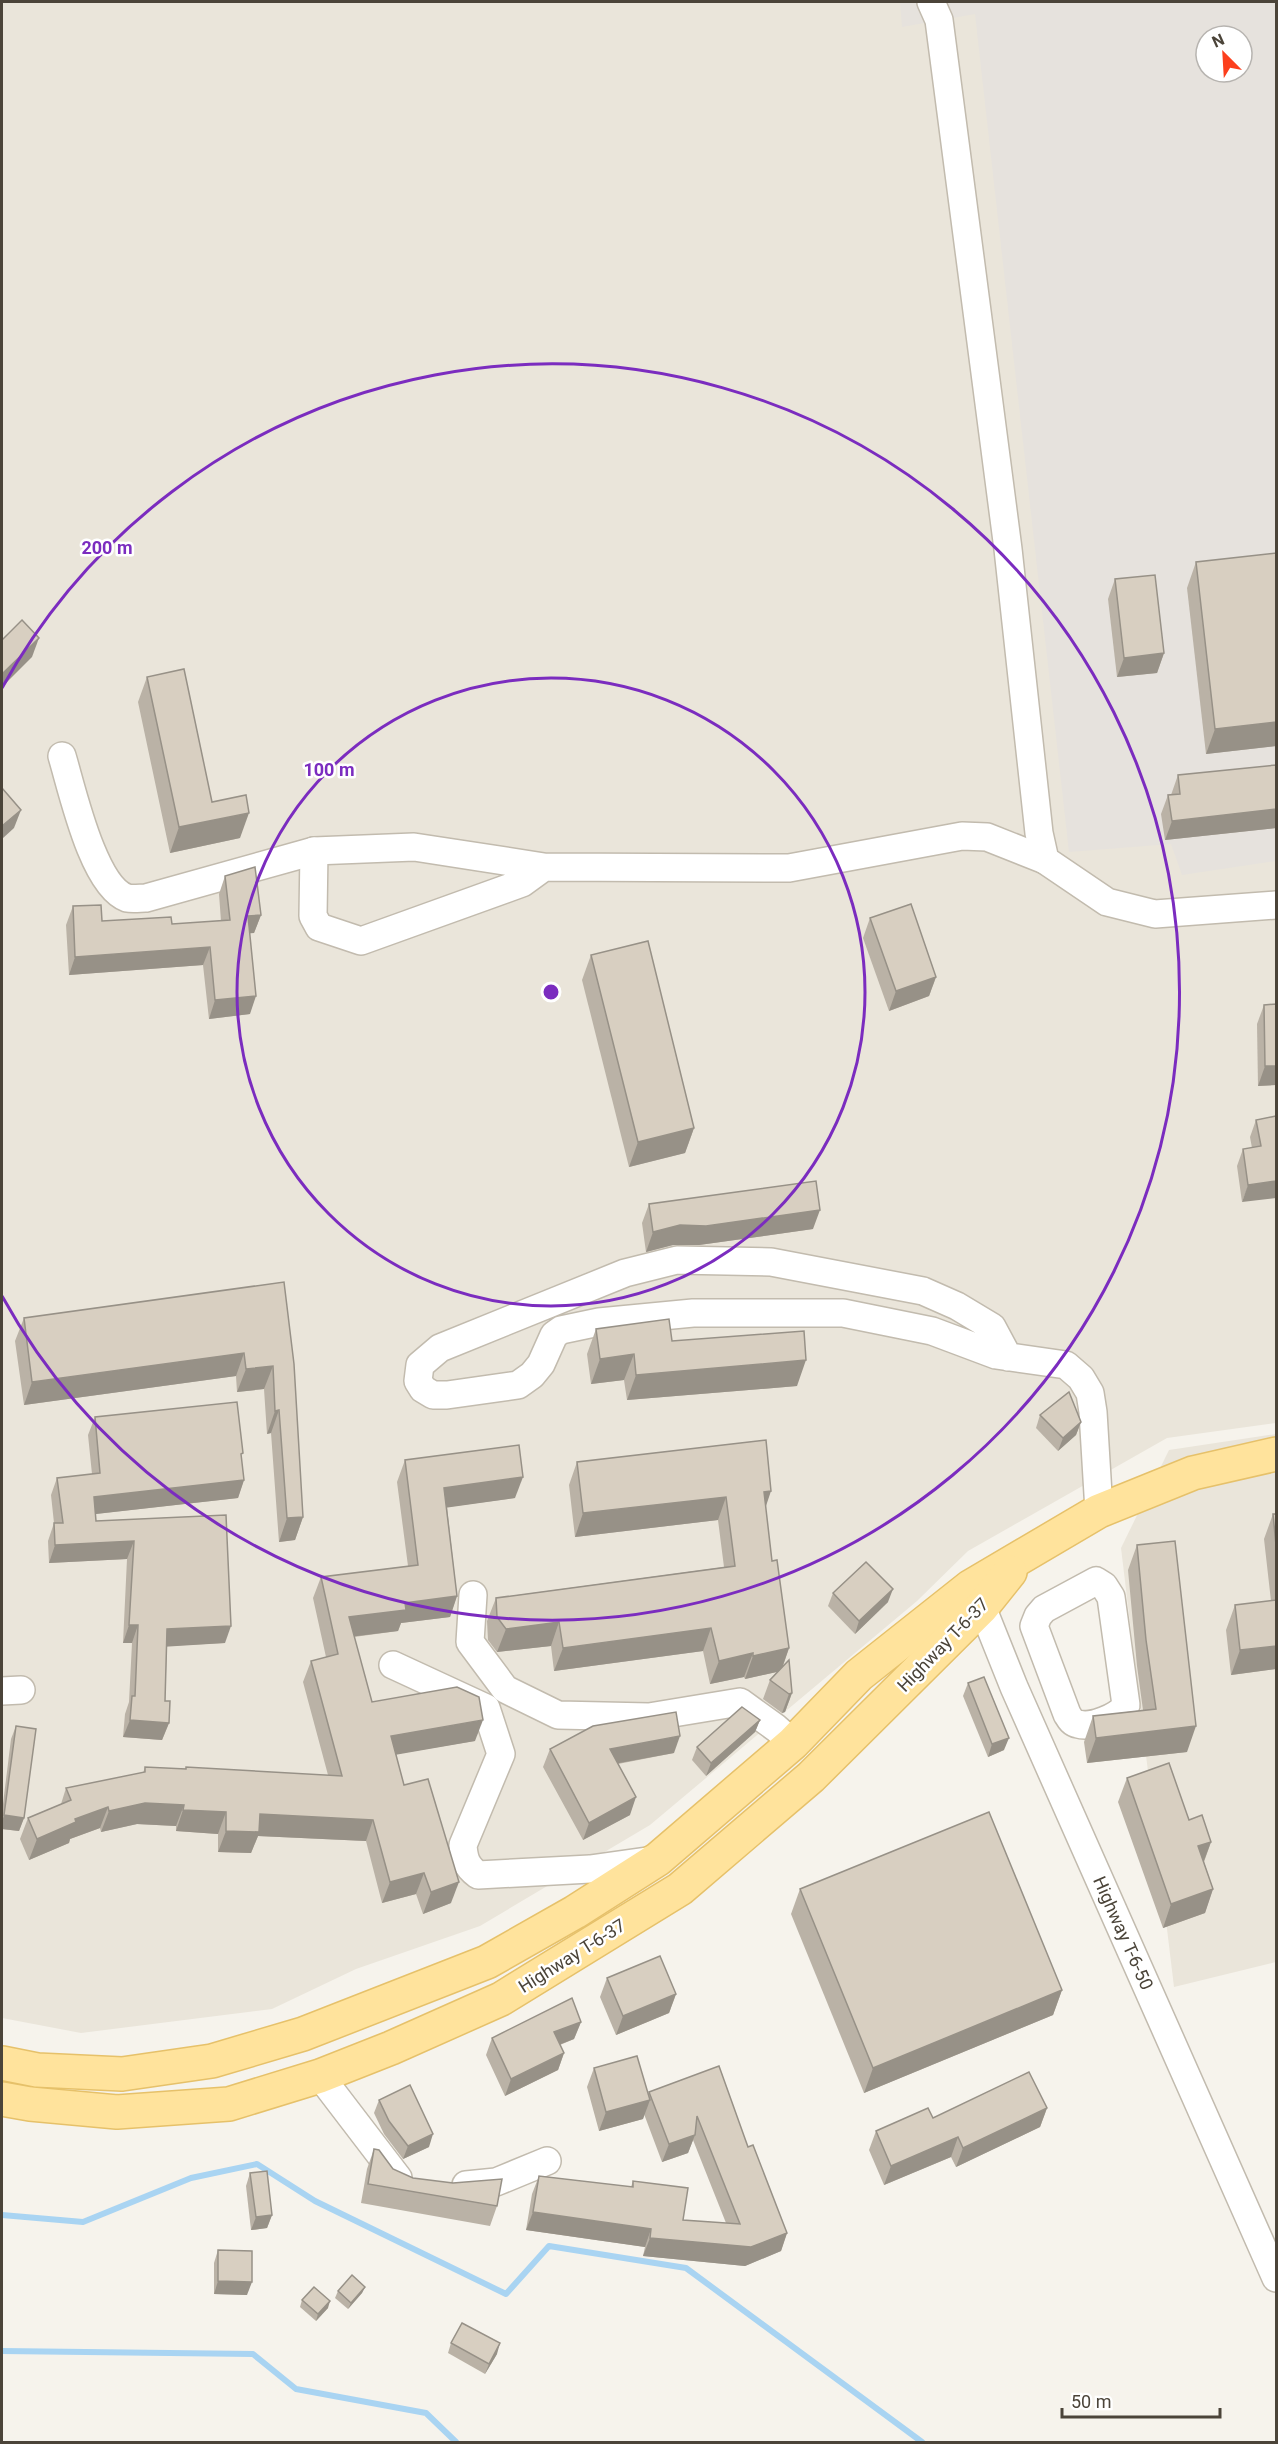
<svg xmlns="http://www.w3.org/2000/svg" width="1278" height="2444" viewBox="0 0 1278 2444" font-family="Roboto,sans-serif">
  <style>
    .residential { fill: #eae5da; fill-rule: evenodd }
    .industrial { fill: #e6e2dd; fill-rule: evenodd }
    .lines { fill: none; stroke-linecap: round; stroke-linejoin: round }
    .stream { stroke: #a9d4f2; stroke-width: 6 }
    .minor-casing { stroke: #c2bbae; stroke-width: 30 }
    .major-casing { stroke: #e6c16a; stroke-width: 36 }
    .minor { stroke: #fff; stroke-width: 27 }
    .major { stroke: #ffe39c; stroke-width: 33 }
    .wall { fill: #bab2a6 }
    .shaded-wall { fill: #979187 }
    .building { fill: #d8cfc1; stroke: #979187; stroke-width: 1.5 }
    .ring { fill: none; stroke: #7b2cbf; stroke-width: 3 }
    .labels { text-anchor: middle; stroke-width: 5; stroke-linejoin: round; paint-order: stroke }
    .street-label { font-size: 18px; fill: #4b4439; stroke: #fff }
    .centre { fill: #7b2cbf; stroke: #fff; stroke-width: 3 }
    .ring-label { font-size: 18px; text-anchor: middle; font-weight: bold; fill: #7b2cbf; stroke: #fff; stroke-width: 5; stroke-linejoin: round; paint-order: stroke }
  </style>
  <rect width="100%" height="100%" fill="#f6f3ec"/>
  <!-- residential -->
  <g class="residential">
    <path d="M2,2H1276V1423L1167,1438L968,1551L917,1601L650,1825L480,1926L356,1969L272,2009L81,2033L2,2018ZM1206,36H1242V72H1206Z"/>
    <polygon points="1276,1434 1276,1962 1174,1987 1121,1548 1169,1450"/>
  </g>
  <!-- industrial -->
  <path class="industrial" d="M900,2H1276V861L1182,875L1171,844L1069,852L975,14L902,27ZM1206,36H1242V72H1206Z"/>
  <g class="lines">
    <!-- stream -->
    <g class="stream">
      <polyline points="2,2215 83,2222 191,2178 257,2164 315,2201 506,2294 549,2246 686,2268 922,2442"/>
      <polyline points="2,2351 253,2354 296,2389 426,2413 456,2442"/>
    </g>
    <!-- minor casing -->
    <g class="minor-casing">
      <g id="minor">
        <polyline points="931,2 939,20 1008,549 1039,833 1045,860 1107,902 1155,914 1276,905"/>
        <path d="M62,756C72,789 93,886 127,898C132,899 141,898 146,898L314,851"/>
        <polyline points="544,867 522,883 361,941 319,927 313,916 314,851 414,847 544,867 789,868 962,836 987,837 1045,860"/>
        <polyline points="1008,1357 992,1327 957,1306 923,1291 771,1262 677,1260 625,1273 440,1348 420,1365 418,1381 423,1389 433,1395 447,1395 518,1385 532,1375 541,1364 554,1335 561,1330 599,1322 693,1313 843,1313 932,1331 996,1355 1066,1365 1081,1378 1090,1393 1093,1412 1099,1511"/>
        <path d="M1096,1581L1104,1586L1111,1597L1126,1705C1119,1717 1091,1728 1078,1724C1072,1723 1070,1719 1067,1714L1034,1626L1038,1616L1044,1609Z"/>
        <polyline points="972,1590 982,1607 1014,1687 1276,2278"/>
        <polyline points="473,1595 470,1642 505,1689 558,1715 649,1717 740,1702 776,1728 793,1743"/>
        <path d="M393,1665L486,1708L501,1754L463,1845C464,1859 466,1866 478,1875L590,1869L654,1860"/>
        <polyline points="2,1691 21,1690"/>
        <polyline points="320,2076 398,2178"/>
        <polyline points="466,2185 496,2182 547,2161"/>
      </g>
    </g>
    <!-- major casing -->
    <g class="major-casing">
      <g id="major">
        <polyline points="2,2063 37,2070 122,2074 212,2061 303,2034 487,1962 575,1912 658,1859 793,1743 859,1675 970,1587 1099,1511 1193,1473 1276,1454"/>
        <polyline points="2,2099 30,2104 117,2112 229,2104 320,2076 391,2048 501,1999 680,1889 811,1777 982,1607 1010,1572"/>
      </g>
    </g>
    <!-- minor -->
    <use href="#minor" class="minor"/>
    <!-- major -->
    <use href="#major" class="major"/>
  </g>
  <!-- wall -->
  <g class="wall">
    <polygon points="1196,562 1276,746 1206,754 1187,588"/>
    <polygon points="1115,579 1164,653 1157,673 1117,677 1108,599"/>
    <polygon points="147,677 212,802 240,838 170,853 138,702"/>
    <polygon points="1276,765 1276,828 1165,840 1161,814 1168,795 1171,795 1178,775"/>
    <polygon points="225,876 261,915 254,933 250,933 250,1014 209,1019 203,965 69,975 66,925 73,906 102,921 172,924 221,921 219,894"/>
    <polygon points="870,918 936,977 929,996 889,1011 863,938"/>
    <polygon points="591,955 694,1128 685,1153 629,1167 582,980"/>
    <polygon points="1264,1005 1276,1085 1258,1086 1257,1024"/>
    <polygon points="1276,1116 1242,1202 1237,1166 1243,1149 1252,1148 1250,1137 1256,1120"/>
    <polygon points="649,1204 813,1229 699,1245 673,1245 646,1252 642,1223"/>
    <polygon points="284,1282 303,1517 295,1540 279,1542 271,1433 267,1434 264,1389 237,1392 236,1376 24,1405 15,1341 24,1318"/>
    <polygon points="596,1329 672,1341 797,1386 627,1400 624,1380 591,1384 587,1354"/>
    <polygon points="1040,1415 1081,1422 1076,1435 1058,1451 1036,1428"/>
    <polygon points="95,1417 241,1458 244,1480 238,1498 95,1514 96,1521 226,1515 225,1643 167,1646 165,1701 169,1723 162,1740 123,1737 125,1714 129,1702 132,1643 123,1643 127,1559 49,1563 48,1541 54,1523 51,1495 57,1478 92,1474 88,1435"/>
    <polygon points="766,1440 765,1507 772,1561 789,1648 783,1666 792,1693 785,1712 782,1713 763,1699 770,1680 777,1672 745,1679 744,1677 710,1684 703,1651 554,1671 551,1646 497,1652 488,1640 487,1621 496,1598 724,1567 718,1520 575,1537 569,1485 577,1462"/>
    <polygon points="405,1460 515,1498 447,1507 457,1596 450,1617 401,1623 398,1631 354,1637 372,1702 475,1741 396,1754 404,1785 451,1903 423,1914 416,1894 382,1903 366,1841 258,1836 251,1853 218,1852 218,1834 176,1831 176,1826 137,1824 101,1832 100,1828 70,1839 69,1843 29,1860 20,1839 28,1818 61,1804 66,1788 143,1773 145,1767 328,1775 303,1682 311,1661 326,1657 313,1598 321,1577 408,1566 397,1482"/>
    <polygon points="1273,1514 1276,1514 1276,1669 1231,1675 1226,1630 1235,1605 1271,1601 1264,1539"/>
    <polygon points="1137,1545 1187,1752 1087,1763 1084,1742 1093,1716 1143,1710 1137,1666 1128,1570"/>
    <polygon points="833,1593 888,1602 855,1634 828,1606"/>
    <polygon points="968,1683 1004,1750 988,1757 963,1696"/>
    <polygon points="760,1720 755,1732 706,1776 692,1760 697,1747"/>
    <polygon points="16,1726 24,1818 19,1831 2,1829 2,1812 11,1739"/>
    <polygon points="550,1749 674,1753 618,1764 630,1815 583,1840 543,1767"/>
    <polygon points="1127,1778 1189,1820 1211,1842 1204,1862 1213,1889 1205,1913 1163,1928 1118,1802"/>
    <polygon points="800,1889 1062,1990 1053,2015 864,2093 791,1914"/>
    <polygon points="607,1978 676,1994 669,2013 616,2035 600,1997"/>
    <polygon points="581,2022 574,2039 560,2045 564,2053 558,2070 505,2096 486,2055 492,2038"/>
    <polygon points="719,2066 748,2147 787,2233 781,2251 745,2266 643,2256 645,2247 526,2230 532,2194 539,2176 631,2187 633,2181 683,2220 726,2223 693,2140 688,2153 662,2162 644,2114 643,2119 599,2131 587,2087 594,2068 648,2094 649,2092"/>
    <polygon points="379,2100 429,2147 403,2159 384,2134 374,2113"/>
    <polygon points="1047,2108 1040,2127 956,2167 951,2157 884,2185 869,2150 876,2131"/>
    <polygon points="374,2149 393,2169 413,2178 497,2206 490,2226 361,2203 367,2169"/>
    <polygon points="250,2173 272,2215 267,2228 251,2230 246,2186"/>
    <polygon points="218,2250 247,2295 214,2294 214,2263"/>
    <polygon points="365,2287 362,2293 348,2309 335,2298 338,2291"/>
    <polygon points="302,2300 328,2308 316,2321 300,2307"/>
    <polygon points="451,2343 497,2354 485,2374 448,2353"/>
  </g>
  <!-- shaded-wall -->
  <g class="shaded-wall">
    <polygon points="39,638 32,657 2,687 2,674"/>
    <polygon points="1164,653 1157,673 1117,677 1124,658"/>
    <polygon points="1276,722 1276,746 1206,754 1215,729"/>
    <polygon points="1276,809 1276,828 1165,840 1172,821"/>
    <polygon points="21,810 14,828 2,839 2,826"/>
    <polygon points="249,813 240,838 170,853 179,827"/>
    <polygon points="261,915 254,933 241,934 248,916"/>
    <polygon points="210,947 203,965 69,975 75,957"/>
    <polygon points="936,977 929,996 889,1011 896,991"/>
    <polygon points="256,996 250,1014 209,1019 215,1000"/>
    <polygon points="1265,1066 1276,1066 1276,1085 1258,1086"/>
    <polygon points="694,1128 685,1153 629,1167 638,1142"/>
    <polygon points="1276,1181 1276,1198 1242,1202 1248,1185"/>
    <polygon points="820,1210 813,1229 699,1245 673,1245 646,1252 653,1232 680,1225"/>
    <polygon points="244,1353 236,1376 24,1405 32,1382"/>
    <polygon points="634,1354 624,1380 591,1384 600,1359"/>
    <polygon points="806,1360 797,1386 627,1400 636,1375"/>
    <polygon points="273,1366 264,1389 237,1392 246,1369"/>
    <polygon points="279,1410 271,1433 267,1434 275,1411"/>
    <polygon points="1081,1422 1076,1435 1058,1451 1063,1438"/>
    <polygon points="523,1477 515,1498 437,1509 444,1488"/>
    <polygon points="244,1480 238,1498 87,1515 94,1497"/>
    <polygon points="771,1491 763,1515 764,1492"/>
    <polygon points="726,1497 718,1520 575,1537 583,1513"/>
    <polygon points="303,1517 295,1540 279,1542 287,1518"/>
    <polygon points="134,1541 127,1559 49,1563 55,1545"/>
    <polygon points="893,1589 888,1602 855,1634 859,1621"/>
    <polygon points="457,1596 450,1617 401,1623 398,1631 341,1638 349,1617 405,1603"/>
    <polygon points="559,1622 551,1646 497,1652 506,1629"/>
    <polygon points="129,1625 138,1625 132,1643 123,1643"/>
    <polygon points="231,1626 225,1643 161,1647 167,1629"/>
    <polygon points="711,1628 703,1651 554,1671 563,1648"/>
    <polygon points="1276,1646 1276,1669 1231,1675 1240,1650"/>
    <polygon points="789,1648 781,1671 745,1679 753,1656"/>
    <polygon points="753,1653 744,1677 710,1684 719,1661"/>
    <polygon points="792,1693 785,1712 782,1713 789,1694"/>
    <polygon points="130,1720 169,1723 162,1740 123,1737"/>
    <polygon points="483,1720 475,1741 383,1757 391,1736"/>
    <polygon points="760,1720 755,1732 706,1776 711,1763"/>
    <polygon points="1196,1726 1187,1752 1087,1763 1096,1738"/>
    <polygon points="680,1736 674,1753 603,1766 610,1749"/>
    <polygon points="1009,1738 1004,1750 988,1757 992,1744"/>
    <polygon points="636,1797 630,1815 583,1840 589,1823"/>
    <polygon points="145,1803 184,1805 176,1826 137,1824 101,1832 109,1811"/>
    <polygon points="108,1807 100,1828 70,1839 69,1843 29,1860 37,1839 75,1819"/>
    <polygon points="183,1810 226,1812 218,1834 176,1831"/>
    <polygon points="260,1814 373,1820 366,1841 258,1836 251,1853 218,1852 226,1831"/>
    <polygon points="4,1815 24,1818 19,1831 2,1829 2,1822"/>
    <polygon points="1211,1842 1202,1866 1198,1846"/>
    <polygon points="424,1873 416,1894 382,1903 390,1882"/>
    <polygon points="459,1882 451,1903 423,1914 431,1892"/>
    <polygon points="1213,1889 1205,1913 1163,1928 1171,1904"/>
    <polygon points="1062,1990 1053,2015 864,2093 873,2068"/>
    <polygon points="676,1994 669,2013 616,2035 623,2016"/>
    <polygon points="581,2022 574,2039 548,2049 554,2032"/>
    <polygon points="564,2053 558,2070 505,2096 511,2079"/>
    <polygon points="650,2100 643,2119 599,2131 606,2112"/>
    <polygon points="1047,2108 1040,2127 956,2167 963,2148"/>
    <polygon points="433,2134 429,2147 403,2159 408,2146"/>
    <polygon points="695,2135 688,2153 662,2162 669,2144"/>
    <polygon points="958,2137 951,2157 884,2185 891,2166"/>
    <polygon points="533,2212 651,2229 645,2247 526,2230"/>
    <polygon points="272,2215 267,2228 251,2230 256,2217"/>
    <polygon points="787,2233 781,2251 745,2266 643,2256 650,2238"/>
    <polygon points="218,2281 252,2282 247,2295 214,2294"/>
    <polygon points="365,2287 362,2293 348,2309 351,2303"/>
    <polygon points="330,2301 328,2308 316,2321 318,2314"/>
    <polygon points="500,2343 497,2354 485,2374 489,2364"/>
  </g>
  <!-- building -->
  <g class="building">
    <polygon points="1276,553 1276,722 1215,729 1196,562"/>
    <polygon points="1155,575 1164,653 1124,658 1115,579"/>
    <polygon points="22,620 39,638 2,674 2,640"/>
    <polygon points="184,669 212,802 246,795 249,813 179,827 147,677"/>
    <polygon points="1276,765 1276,809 1172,821 1168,795 1180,794 1178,775"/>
    <polygon points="2,788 21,810 2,826"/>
    <polygon points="255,867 261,915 248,916 256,996 215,1000 210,947 75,957 73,906 101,905 102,921 171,917 172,924 230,920 225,876"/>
    <polygon points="911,904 936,977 896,991 870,918"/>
    <polygon points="648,941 694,1128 638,1142 591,955"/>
    <polygon points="1276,1004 1276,1066 1265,1066 1264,1005"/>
    <polygon points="1276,1116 1276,1181 1248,1185 1243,1149 1261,1146 1256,1120"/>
    <polygon points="816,1181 820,1210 706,1226 680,1225 653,1232 649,1204"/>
    <polygon points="284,1282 294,1364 303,1517 287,1518 279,1410 275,1411 273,1366 246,1369 244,1353 32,1382 24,1318"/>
    <polygon points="669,1319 672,1341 804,1331 806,1360 636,1375 634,1354 600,1359 596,1329"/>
    <polygon points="1069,1392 1081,1422 1063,1438 1040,1415"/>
    <polygon points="237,1402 243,1453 241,1454 244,1480 94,1497 96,1521 226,1515 231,1626 167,1629 165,1701 170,1701 169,1723 130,1720 132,1696 135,1696 138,1625 129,1625 134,1541 55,1545 54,1523 63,1523 57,1478 100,1473 95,1417"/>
    <polygon points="766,1440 771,1491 764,1492 772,1561 777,1560 789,1648 753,1656 753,1653 719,1661 711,1628 563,1648 559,1622 506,1629 497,1617 496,1598 735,1566 726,1497 583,1513 577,1462"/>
    <polygon points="519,1445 523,1477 444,1488 457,1596 405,1603 406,1610 349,1617 372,1702 457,1687 479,1697 483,1720 391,1736 404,1785 428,1779 459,1882 431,1892 424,1873 390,1882 373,1820 260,1814 259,1832 226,1831 226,1812 183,1810 184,1805 145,1803 109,1811 108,1807 75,1819 76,1822 37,1839 28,1818 71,1800 66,1788 145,1772 145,1767 186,1769 186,1767 342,1776 311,1661 338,1654 321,1577 418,1565 405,1460"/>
    <polygon points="1273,1514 1276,1514 1276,1545"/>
    <polygon points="1175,1541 1196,1726 1096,1738 1093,1716 1156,1709 1146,1640 1137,1545"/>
    <polygon points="866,1562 893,1589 859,1621 833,1593"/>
    <polygon points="1276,1600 1276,1646 1240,1650 1235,1605"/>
    <polygon points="789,1660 792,1693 789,1694 770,1680"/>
    <polygon points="984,1677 1009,1738 992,1744 968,1683"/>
    <polygon points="742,1707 760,1720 711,1763 697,1747"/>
    <polygon points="676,1712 680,1736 610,1749 636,1797 589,1823 550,1749 593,1726"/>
    <polygon points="16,1726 36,1729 24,1818 4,1815"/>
    <polygon points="1169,1763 1189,1820 1202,1815 1211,1842 1198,1846 1213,1889 1171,1904 1127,1778"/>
    <polygon points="989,1812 1062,1990 873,2068 800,1889"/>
    <polygon points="660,1956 676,1994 623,2016 607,1978"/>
    <polygon points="572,1998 581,2022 554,2032 564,2053 511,2079 492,2038"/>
    <polygon points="637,2056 650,2100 606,2112 594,2068"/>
    <polygon points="719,2066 748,2147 753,2145 787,2233 751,2247 650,2238 651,2229 533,2212 539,2176 633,2187 633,2181 688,2188 683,2220 740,2224 697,2116 695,2135 669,2144 649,2092"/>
    <polygon points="1029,2072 1047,2108 963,2148 958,2137 891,2166 876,2131 928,2108 933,2118"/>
    <polygon points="410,2085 433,2134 408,2146 389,2121 379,2100"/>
    <polygon points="374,2149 379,2150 393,2169 413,2178 453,2183 502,2179 497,2206 368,2184"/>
    <polygon points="267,2171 272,2215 256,2217 250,2173"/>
    <polygon points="218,2250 252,2251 252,2282 218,2281"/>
    <polygon points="352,2275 365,2287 351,2303 338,2291"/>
    <polygon points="314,2287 330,2301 318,2314 302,2300"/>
    <polygon points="462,2323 500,2343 489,2364 451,2343"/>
  </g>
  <!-- distance rings -->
  <g class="ring">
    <circle cx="551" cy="992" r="314"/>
    <path d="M2 688A628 628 0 1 1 2 1296"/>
  </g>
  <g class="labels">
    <!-- street labels -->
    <g class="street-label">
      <text transform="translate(943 1645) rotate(-46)" y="6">Highway T-6-37</text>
      <text transform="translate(1123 1933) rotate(66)" y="6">Highway T-6-50</text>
      <text transform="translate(572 1956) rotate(-32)" y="6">Highway T-6-37</text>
    </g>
  </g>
  <circle cx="551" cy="992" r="9" class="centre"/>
  <g class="ring-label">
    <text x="107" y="554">200 m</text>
    <text x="329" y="776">100 m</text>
  </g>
  <!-- border -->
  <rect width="1278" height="2444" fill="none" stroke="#4b4439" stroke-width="6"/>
  <!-- north arrow -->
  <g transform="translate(1224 54) rotate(336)"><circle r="28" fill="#ffffff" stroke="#b7b4b0" stroke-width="1.5"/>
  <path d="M0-4.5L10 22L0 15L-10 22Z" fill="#fc3f1d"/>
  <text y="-9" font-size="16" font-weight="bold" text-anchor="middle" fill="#4b4439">N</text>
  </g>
  <!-- scale -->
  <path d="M1062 2408v9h158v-9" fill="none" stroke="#4b4439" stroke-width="3"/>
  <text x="1071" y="2408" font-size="18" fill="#4b4439" stroke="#ffffff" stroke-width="4.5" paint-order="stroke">50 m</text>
</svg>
